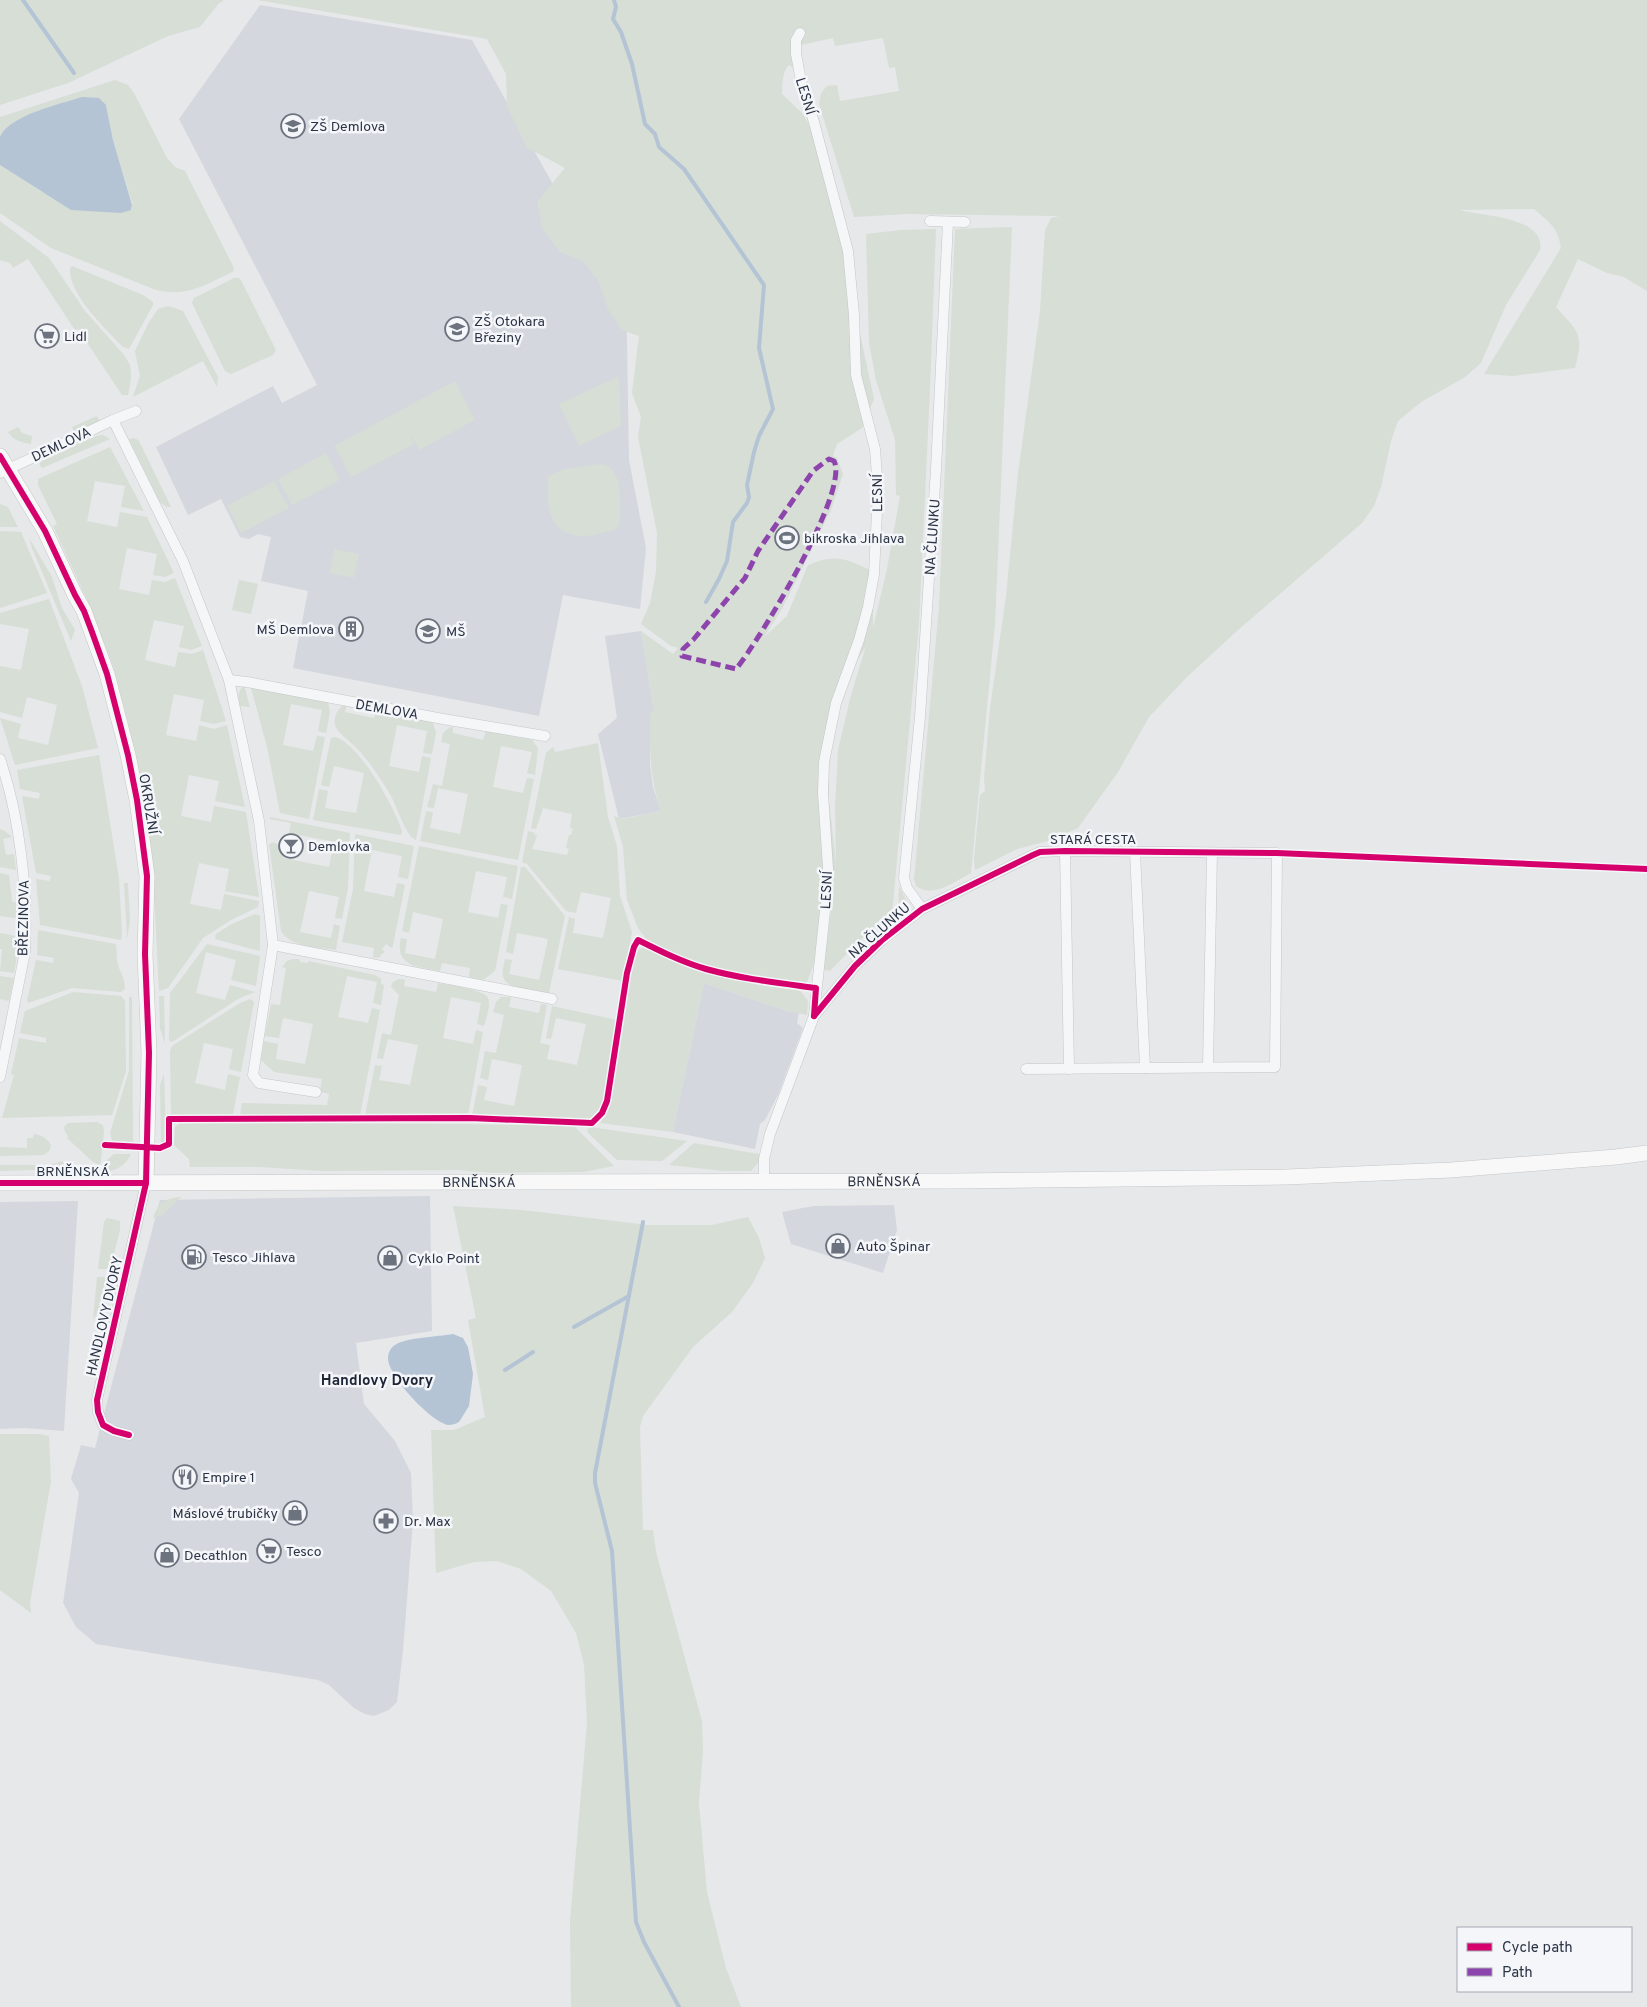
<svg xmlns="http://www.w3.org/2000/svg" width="1647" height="2007" viewBox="0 0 1647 2007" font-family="Overpass,sans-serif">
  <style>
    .built { fill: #d4d7dd }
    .green { fill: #d6ded6; fill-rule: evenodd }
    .water { fill: #b4c4d5 }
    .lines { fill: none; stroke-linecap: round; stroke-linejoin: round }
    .stream { stroke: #b4c4d5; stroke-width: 4 }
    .street-casing { stroke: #c4c6c8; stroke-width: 11 }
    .secondary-casing { stroke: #c4c6c8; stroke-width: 16 }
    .street { stroke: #f5f6f7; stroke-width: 10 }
    .secondary { stroke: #f8f8f8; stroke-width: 15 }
    .quiet { stroke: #8e44ad; stroke-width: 5; stroke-dasharray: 10 5; stroke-linecap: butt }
    .cycleway-casing { stroke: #f4f6f9; stroke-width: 9 }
    .cycleway { stroke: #d6006c; stroke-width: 6 }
    .labels { text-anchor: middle; stroke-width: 5; stroke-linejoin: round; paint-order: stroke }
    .street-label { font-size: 14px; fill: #2b3445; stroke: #f4f6f9 }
    .poi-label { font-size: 14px; fill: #2b3445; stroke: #f4f6f9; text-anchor: start }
    .neighbourhood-label { font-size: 15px; font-weight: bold; fill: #1d2536; stroke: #f4f6f9 }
  </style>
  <rect width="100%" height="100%" fill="#e6e8ea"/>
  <!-- built -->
  <g class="built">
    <polygon points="260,5 472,40 568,211 626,287 629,460 646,548 640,609 563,595 539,716 293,668 308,591 261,581 271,537 258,534 249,539 240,537 221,499 188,515 156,447 273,386 282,403 317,385 179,119"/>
    <polygon points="641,631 654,712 650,713 650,764 653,787 661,811 619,819 598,734 617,718 605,636"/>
    <polygon points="704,983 787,1011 799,1013 797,1023 803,1028 778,1095 765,1120 760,1124 755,1149 673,1132"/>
    <polygon points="430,1196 432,1331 356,1343 364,1404 395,1441 411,1473 413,1521 403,1651 397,1702 389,1710 374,1716 365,1714 354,1708 329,1685 318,1680 96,1644 76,1627 63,1603 79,1493 71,1479 81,1445 95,1448 160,1200"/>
    <polygon points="78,1201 64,1431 24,1428 0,1429 0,1202"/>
    <polygon points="894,1205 897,1230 883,1273 791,1244 782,1212 813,1206"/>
  </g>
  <!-- green -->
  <g class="green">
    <polygon points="0,0 224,0 218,4 200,27 168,36 68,83 0,105"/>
    <path d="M257,0H1647V291L1624,277L1607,273L1578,259L1556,307C1579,333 1584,333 1575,368L1513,376L1484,374L1561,248C1558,227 1549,222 1534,209L1460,210C1479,216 1546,216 1540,250L1506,305L1481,363L1465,377L1421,402L1398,421L1391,441L1381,487L1374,506L1362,523L1238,630L1187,677L1149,717L1118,772L1078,828L1052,840L1017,849L975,870L974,859L980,795L985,791L984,779L990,708L1006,596L1018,474L1040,311L1045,230L1051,218L1059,216L908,214L854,217L819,104L821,93L827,86L837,85L840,101L899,91L895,67L889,68L883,38L835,46L833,38L801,45L799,72L789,65C782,72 782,85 782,94L803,114L813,133L837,215L851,292L874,399L862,428L837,444L833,456L837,458L843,474L831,510L782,609L764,637L787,616L808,565C836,554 844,558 870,570L873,576V628L887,569L900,496L896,495L895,440L876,380L869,343L866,234L901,230L936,229L930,389L919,624L892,914L869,931L830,971L823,969L834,890L824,915L819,950L807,982L799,983L714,968L675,955L646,939L638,928L627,900L623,847L614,816L622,819L661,811C649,775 650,750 650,713L654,712L641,631L673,654L678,648L671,646L641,624L650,603L656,572L657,533L638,437L641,417L632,393L639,336L622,330L608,309L599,282L583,261L560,252L542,228L537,202L565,168L526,147L507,106L506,74L487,39ZM866,646L851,695L838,750L835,808L836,864L829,801V746L847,676Z"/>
    <path d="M115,80L128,85L134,93L167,158L175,167L185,171L233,266L234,271L230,273C203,286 187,297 156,290L51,248L0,213V165L42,192L131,210L133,202L132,203L113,140L106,105L9,126L0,138V117Z"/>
    <polygon points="0,221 49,258 85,311 124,355 130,365 131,373 131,380 128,395 122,395 78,329 75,330 28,259 13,268 10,263 0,260"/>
    <path d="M1012,227L995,624L971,873C955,881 933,899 916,886L914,879L939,607L955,229Z"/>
    <path d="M72,266L143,295L153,302V305L129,349L123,347C106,329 69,295 70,269Z"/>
    <polygon points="234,278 239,278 241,280 276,350 273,355 231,374 225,371 192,303 194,298"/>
    <polygon points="168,306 183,311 218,377 217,387 203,361 133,397 140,376 135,351 148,324 158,309"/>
    <polygon points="619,376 621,426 579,446 559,404"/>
    <polygon points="455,381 475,420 419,450 408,431 414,444 351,477 334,446"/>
    <polygon points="97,416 100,421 74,432 72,427"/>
    <path d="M18,427L22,433L32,436L31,444C21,442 14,441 8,432Z"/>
    <polygon points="103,435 110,439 42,468 39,464 46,458 96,436"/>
    <polygon points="135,438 139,441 171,507 167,507 160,502 129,439"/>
    <polygon points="110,447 144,511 121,507 125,486 95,481 87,521 117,527 120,512 147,517 174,573 165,577 153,575 157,554 127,548 119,589 149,595 152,580 165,582 175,578 202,646 191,650 179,647 184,626 154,620 145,660 175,667 178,652 192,654 203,650 226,721 214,724 200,721 204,700 174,694 166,735 196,741 199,725 214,729 227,725 245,807 215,801 219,781 189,775 181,816 211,822 214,806 246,812 259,897 225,891 229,869 199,863 190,904 221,910 224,894 259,901 258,907 231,920 203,938 168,988 159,991 152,856 128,723 112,663 87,600 53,526 57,524 38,485 38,479"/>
    <polygon points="326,453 340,480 292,505 278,479"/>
    <path d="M602,464C625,468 619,505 620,524L615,530C605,532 594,536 584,536C548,537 546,503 548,476L564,469Z"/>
    <polygon points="274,481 289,508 241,533 227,506"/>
    <polygon points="0,504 8,507 18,527 0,527"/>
    <polygon points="0,531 21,532 47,593 0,608"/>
    <polygon points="29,538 52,577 62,608 75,630 71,641 32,548"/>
    <polygon points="334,549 359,554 354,578 329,573"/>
    <polygon points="239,580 258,584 251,614 232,610"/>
    <polygon points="49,599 82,686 98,748 15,765 0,718 21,724 18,738 48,745 57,705 27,697 22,718 0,712 0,666 21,670 29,629 0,624 0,613"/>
    <polygon points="250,684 328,702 330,712 326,733 318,731 322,710 291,704 283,745 313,751 317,736 325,737 309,819 280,813 267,747"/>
    <path d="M244,685L250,707L240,706C237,699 238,690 244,685Z"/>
    <path d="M347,703L345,712L374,718L377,709L433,723L436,733L432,754L423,753L427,731L397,725L389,766L419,772L422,756L431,758L416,840C406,837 396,804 390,794C379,776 366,756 350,742C345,737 337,732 335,725C333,716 339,706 347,703Z"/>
    <polygon points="450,727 453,727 453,733 483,740 486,731 532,740 538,748 535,775 527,773 532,752 501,746 493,787 523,793 527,778 534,779 518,860 420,841 426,811 433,812 430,828 460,834 468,794 438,788 434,808 427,807 433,784 442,786 450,744 441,742 443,733"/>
    <path d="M335,737C359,743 395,808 402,831L401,835L313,820L319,789L328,791L325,808L356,813L364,773L334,766L329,787L321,785L331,738Z"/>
    <polygon points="598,743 608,817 617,846 620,896 632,932 623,981 558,969 569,917 575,919 573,933 603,938 611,898 581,892 576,913 566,911 527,864 522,862 528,831 535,833 535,835 537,836 532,849 567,855 569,849 566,848 569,835 571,835 573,829 570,828 572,814 543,808 536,829 531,828 546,753 553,747 555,752"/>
    <polygon points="99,755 119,878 122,935 121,940 40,925 36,879 50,881 51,876 36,873 22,796 39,799 40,793 20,789 17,770"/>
    <path d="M270,817L350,833L348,888L342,919L335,918L339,897L309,891L300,932L331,938L334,924L340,926L336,950C317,947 292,948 281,931L269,844L274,842L284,850L283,858L329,867L334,842L289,833L291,823L270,819Z"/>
    <polygon points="0,829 5,831 12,837 3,839 6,855 14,854 16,870 0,867"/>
    <polygon points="355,834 414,846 408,879 398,877 402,856 372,850 364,891 394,897 397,883 405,885 393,945 392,948 386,944 382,949 385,952 380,955 381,957 373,958 374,948 342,942 353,889"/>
    <path d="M419,846L518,866L512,899L503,897L507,877L476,871L468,912L498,918L501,904L508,905L495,971L483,980L469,977L470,968L442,963L440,971C419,967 394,967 401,938L407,939L405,953L435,959L443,919L413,912L409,933L402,931Z"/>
    <path d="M521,867H525L565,916L549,993C538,991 508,989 504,979C501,973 504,965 505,959L512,960L509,974L539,980L548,939L517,933L513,954L506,952Z"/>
    <polygon points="0,873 9,875 12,902 16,902 17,919 21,921 19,925 15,918 0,916"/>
    <polygon points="124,883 128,883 130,921 127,939"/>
    <polygon points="899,886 908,904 903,916 898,920"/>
    <polygon points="255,914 260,916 260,951 215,939 216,934 232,924"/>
    <path d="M38,930L116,944C117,951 116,958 118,965C121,974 125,979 125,989L121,992L72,988L28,1003L27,1001L36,960L53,963L54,958L37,955Z"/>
    <polygon points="0,933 16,936 20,939 14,973 0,971 2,949 0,949"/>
    <polygon points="207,944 260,956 256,986 231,980 236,960 206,952 196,993 225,1000 230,985 255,992 238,999 172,1042 169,1040 170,993"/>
    <polygon points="643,947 707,972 799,989 808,1001 807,1015 787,1011 704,983 673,1132 600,1123 606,1113 610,1100 632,964 636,952"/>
    <polygon points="293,959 299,959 300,962 308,963 308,961 375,975 381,979 381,984 384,985 381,1005 373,1003 377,982 347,976 338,1017 368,1023 372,1008 380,1010 360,1115 240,1116 242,1103 327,1105 329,1094 320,1092 322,1079 274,1072 261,1060 264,1041 278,1044 276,1059 305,1064 313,1024 283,1018 279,1038 265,1036 271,1004 280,1005 286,968 282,967 287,961"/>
    <polygon points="0,976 14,978 9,1001 0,999"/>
    <path d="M399,979L405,980L404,986L436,992L438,983C448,985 484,989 488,998C491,1005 486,1018 484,1026L477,1024L481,1003L451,997L443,1038L473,1044L476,1030L483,1032L468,1115H365L375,1065L382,1066L379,1080L410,1085L418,1045L388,1039L383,1059L377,1058L382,1033L391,1035L399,995L391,987L393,982Z"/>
    <polygon points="73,992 121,996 125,1001 126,1071 112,1115 2,1118 14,1075 11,1074 19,1038 46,1043 46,1038 20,1033 25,1011"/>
    <polygon points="159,996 164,996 165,1044 160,1028"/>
    <polygon points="129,997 132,997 133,1143 120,1143 112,1140 110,1133 129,1071"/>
    <polygon points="501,997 511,997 509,1007 539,1013 541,1004 547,1005 540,1043 550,1045 547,1059 577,1065 586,1024 556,1018 551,1039 546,1038 552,1006 617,1020 603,1105 598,1115 593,1119 588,1120 564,1118 472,1116 478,1085 487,1087 484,1100 514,1106 522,1065 492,1059 488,1080 480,1078 485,1051 496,1053 504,1015 493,1012 496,1002"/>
    <polygon points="250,999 254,1002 241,1072 229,1069 233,1049 204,1043 195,1083 225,1090 228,1074 240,1077 233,1114 171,1115 170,1051 172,1046 240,1003"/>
    <polygon points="164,1074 166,1138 165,1143 161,1144 160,1085"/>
    <polygon points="97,1122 103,1125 104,1132 100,1166 92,1161 67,1138 68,1136 65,1132 64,1127 68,1123"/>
    <polygon points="180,1123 467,1124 564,1126 575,1127 614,1166 584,1172 491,1173 458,1170 322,1171 260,1167 190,1167 189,1159 174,1145 175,1127"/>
    <polygon points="590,1127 687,1141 662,1161 617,1160 588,1133 587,1130"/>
    <path d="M34,1134C41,1135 47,1138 51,1145L50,1150L44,1155L0,1156V1147L27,1148V1138H33Z"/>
    <polygon points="694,1143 759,1154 761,1159 751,1171 724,1171 669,1165"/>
    <path d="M114,1154H131C127,1164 118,1170 106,1172L107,1160Z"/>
    <polygon points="62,1161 65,1164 64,1169 0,1171 0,1165 49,1165"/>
    <path d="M181,1197L163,1215L153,1218C158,1203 166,1198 181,1197Z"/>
    <polygon points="453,1206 522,1210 648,1225 712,1225 748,1217 759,1238 765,1258 753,1283 732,1312 693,1347 643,1416 640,1427 643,1530 653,1530 656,1552 702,1721 703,1750 699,1804 707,1892 726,1968 741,2007 571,2007 570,1921 587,1723 584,1664 576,1633 551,1591 521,1569 497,1561 474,1562 436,1573 431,1430 454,1430 485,1417 468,1320 476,1318"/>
    <polygon points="107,1218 120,1221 120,1230 110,1269 98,1269 104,1222"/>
    <polygon points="97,1277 108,1277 100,1310 93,1319"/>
    <polygon points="0,1434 40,1434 49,1436 51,1481 30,1603 31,1613 0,1590"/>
  </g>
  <!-- water -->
  <g class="water">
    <path d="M82,97L99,98L106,105L113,140L132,205L131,210L121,213L71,210L0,165C0,157 0,144 0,137C9,115 61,104 82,97Z"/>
    <path d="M453,1334L463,1338L468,1347L473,1374L469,1406L459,1422C456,1424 452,1425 448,1425C430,1421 388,1376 388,1358C388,1353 391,1347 395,1345C408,1337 437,1337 453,1334Z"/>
  </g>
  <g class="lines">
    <!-- stream -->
    <g class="stream">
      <polyline points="23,0 74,73"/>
      <polyline points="614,0 616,7 613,19 621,32 632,64 645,124 655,134 659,147 684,169 764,285 759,348 773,409 759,436 754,452 747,485 749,497 747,503 733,522 727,561 719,579 706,602"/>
      <polyline points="643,1222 595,1473 595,1483 612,1551 636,1922 644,1942 679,2007"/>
      <polyline points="574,1327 629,1296"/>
      <polyline points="505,1370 533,1352"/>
    </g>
    <!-- street casing -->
    <g class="street-casing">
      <g id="street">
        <polyline points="800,33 796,40 796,54 801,81 814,122 848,251 854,315 856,375 875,449 878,490 874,574 868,607 859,640 836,703 824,762 823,793 828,868 827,892 814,1015"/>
        <polyline points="930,221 965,222"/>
        <polyline points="113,420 136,411"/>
        <polyline points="0,473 113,420 183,561 229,680 259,821 273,945 253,1075 259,1083 316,1092"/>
        <polyline points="229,680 247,682 443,719 545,736"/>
        <path d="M0,759C20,817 28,891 25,952L0,1077"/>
        <polyline points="1065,851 1069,1069"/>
        <polyline points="1135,852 1145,1068"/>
        <polyline points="922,909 907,888 904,878 920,717 936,469 948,222"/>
        <polyline points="273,945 552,999"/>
        <polyline points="1208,1067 1212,853"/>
        <polyline points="764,1181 764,1159 770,1134 814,1016 855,966 881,941 922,909 1033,855 1040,852 1065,851 1277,853 1275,1067 1026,1069"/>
        <polyline points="129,1435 114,1431 103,1425 98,1412 97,1400 146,1183"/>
      </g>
    </g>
    <!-- secondary casing -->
    <g class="secondary-casing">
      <g id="secondary">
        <polyline points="0,456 45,531 75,595 84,611 107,674 128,755 137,800 147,876 145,954 149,1053 146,1183"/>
        <path id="s1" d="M0,1183L957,1181L1286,1177L1451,1170L1616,1157L1647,1153"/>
      </g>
    </g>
    <!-- street -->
    <use href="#street" class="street"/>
    <!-- secondary -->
    <use href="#secondary" class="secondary"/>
    <!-- quiet -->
    <path class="quiet" d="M829,459L834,461C850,491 759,641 736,669L682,656L683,649L693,640L745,578L758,551L813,471Z"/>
    <!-- cycleway casing -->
    <g class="cycleway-casing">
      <g id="cycleway">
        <polyline points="0,456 45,531 75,595 84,611 92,632 107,674 128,755 137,800 147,876 145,954 149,1053 146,1183 97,1400 98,1412 103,1425 114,1431 129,1435"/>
        <polyline points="814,1016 855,966 881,941 922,909 1033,855 1040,852 1065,851 1277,853 1647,869"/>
        <path d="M105,1145L160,1148L169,1144V1119L470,1118L592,1123L602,1113L607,1101L627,973L634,947L638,940C660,951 682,962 706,969C742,979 779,983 816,988L814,1016"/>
        <polyline points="0,1183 146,1183"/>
      </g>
    </g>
    <!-- cycleway -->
    <use href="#cycleway" class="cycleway"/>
  </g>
  <!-- icons -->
  <defs>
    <g id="school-ring" transform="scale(1.25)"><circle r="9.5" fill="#f4f6f9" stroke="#6c737f" stroke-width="1.5"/><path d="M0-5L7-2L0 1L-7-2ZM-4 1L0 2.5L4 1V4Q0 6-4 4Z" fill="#6c737f"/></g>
    <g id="supermarket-ring" transform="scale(1.25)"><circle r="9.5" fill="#f4f6f9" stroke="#6c737f" stroke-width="1.5"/><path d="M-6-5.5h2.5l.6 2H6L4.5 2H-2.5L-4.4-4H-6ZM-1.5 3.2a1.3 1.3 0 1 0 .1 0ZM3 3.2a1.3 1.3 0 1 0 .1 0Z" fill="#6c737f"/></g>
    <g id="stadium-ring" transform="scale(1.25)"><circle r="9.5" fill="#f4f6f9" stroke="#6c737f" stroke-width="1.5"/><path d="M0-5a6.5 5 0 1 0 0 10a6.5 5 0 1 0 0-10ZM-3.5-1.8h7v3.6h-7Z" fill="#6c737f"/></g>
    <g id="building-ring" transform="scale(1.25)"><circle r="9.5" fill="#f4f6f9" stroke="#6c737f" stroke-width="1.5"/><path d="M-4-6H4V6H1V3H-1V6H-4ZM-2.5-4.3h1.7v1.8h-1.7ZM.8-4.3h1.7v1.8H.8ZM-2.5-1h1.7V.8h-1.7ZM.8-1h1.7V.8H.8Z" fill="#6c737f"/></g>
    <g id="bar-ring" transform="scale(1.25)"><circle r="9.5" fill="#f4f6f9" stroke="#6c737f" stroke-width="1.5"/><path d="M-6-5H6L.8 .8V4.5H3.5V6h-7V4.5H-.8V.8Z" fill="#6c737f"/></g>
    <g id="shop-ring" transform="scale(1.25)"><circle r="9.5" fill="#f4f6f9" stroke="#6c737f" stroke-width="1.5"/><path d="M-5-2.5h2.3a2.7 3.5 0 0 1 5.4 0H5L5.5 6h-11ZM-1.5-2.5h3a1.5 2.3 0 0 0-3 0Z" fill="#6c737f"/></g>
    <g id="fuel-ring" transform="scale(1.25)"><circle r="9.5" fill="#f4f6f9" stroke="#6c737f" stroke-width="1.5"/><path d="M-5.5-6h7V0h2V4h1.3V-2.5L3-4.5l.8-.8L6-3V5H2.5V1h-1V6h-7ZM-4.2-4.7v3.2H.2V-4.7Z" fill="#6c737f"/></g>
    <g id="restaurant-ring" transform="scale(1.25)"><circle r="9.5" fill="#f4f6f9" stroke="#6c737f" stroke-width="1.5"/><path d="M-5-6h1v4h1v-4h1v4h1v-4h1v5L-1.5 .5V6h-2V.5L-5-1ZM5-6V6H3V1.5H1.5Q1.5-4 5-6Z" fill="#6c737f"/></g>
    <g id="pharmacy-ring" transform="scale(1.25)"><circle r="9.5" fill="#f4f6f9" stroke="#6c737f" stroke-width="1.5"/><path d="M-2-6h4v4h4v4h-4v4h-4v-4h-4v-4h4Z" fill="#6c737f"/></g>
  </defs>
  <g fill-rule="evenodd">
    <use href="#school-ring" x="293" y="126"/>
    <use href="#school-ring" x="457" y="329"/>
    <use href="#supermarket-ring" x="47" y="336"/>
    <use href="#stadium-ring" x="787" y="538"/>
    <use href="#building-ring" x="351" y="629"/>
    <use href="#school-ring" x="428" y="631"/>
    <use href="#bar-ring" x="291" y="846"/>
    <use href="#shop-ring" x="838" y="1246"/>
    <use href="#fuel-ring" x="194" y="1257"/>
    <use href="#shop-ring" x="390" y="1258"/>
    <use href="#restaurant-ring" x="185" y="1477"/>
    <use href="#shop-ring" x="295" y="1513"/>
    <use href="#pharmacy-ring" x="386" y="1521"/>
    <use href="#supermarket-ring" x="269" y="1551"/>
    <use href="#shop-ring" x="167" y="1555"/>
  </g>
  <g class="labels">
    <!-- street labels -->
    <g class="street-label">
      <text transform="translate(806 96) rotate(73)" y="5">LESNÍ</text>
      <text transform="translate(61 444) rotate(-25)" y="5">DEMLOVA</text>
      <text transform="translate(877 493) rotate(-91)" y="5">LESNÍ</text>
      <text transform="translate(932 537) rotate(-86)" y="5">NA ČLUNKU</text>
      <text transform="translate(387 709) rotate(10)" y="5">DEMLOVA</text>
      <text transform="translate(149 804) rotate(81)" y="5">OKRUŽNÍ</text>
      <text x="1093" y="844">STARÁ CESTA</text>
      <text transform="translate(826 890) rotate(-87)" y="5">LESNÍ</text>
      <text transform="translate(23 918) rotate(-89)" y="5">BŘEZINOVA</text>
      <text transform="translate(879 930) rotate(-41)" y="5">NA ČLUNKU</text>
      <text x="73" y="1176">BRNĚNSKÁ</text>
      <text dy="5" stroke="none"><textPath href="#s1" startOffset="479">BRNĚNSKÁ</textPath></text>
      <text dy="5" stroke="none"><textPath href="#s1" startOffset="884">BRNĚNSKÁ</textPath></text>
      <text transform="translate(104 1316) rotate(-77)" y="5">HANDLOVY DVORY</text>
    </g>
    <!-- poi labels -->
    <g class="poi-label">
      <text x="310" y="131">ZŠ Demlova</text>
      <text x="474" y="326">ZŠ Otokara<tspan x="474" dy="16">Březiny</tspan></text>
      <text x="64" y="341">Lidl</text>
      <text x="804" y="543">bikroska Jihlava</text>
      <text x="334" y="634" text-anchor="end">MŠ Demlova</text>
      <text x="446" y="636">MŠ</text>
      <text x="308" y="851">Demlovka</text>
      <text x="856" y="1251">Auto Špinar</text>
      <text x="212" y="1262">Tesco Jihlava</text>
      <text x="408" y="1263">Cyklo Point</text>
      <text x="202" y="1482">Empire 1</text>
      <text x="278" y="1518" text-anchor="end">Máslové trubičky</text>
      <text x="404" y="1526">Dr. Max</text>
      <text x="286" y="1556">Tesco</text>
      <text x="184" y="1560">Decathlon</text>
    </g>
    <!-- neighbourhood labels -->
    <g class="neighbourhood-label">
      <text x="377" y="1385">Handlovy Dvory</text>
    </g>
  </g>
  <!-- legend -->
  <rect x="1457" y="1927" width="175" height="65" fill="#f4f6f9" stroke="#a4a8b1"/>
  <rect x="1467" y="1943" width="25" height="8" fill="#d6006c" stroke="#a4a8b1"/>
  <text x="1502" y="1952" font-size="15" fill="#2b3445">Cycle path</text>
  <rect x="1467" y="1968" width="25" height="8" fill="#8e44ad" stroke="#a4a8b1"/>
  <text x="1502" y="1977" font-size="15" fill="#2b3445">Path</text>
</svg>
